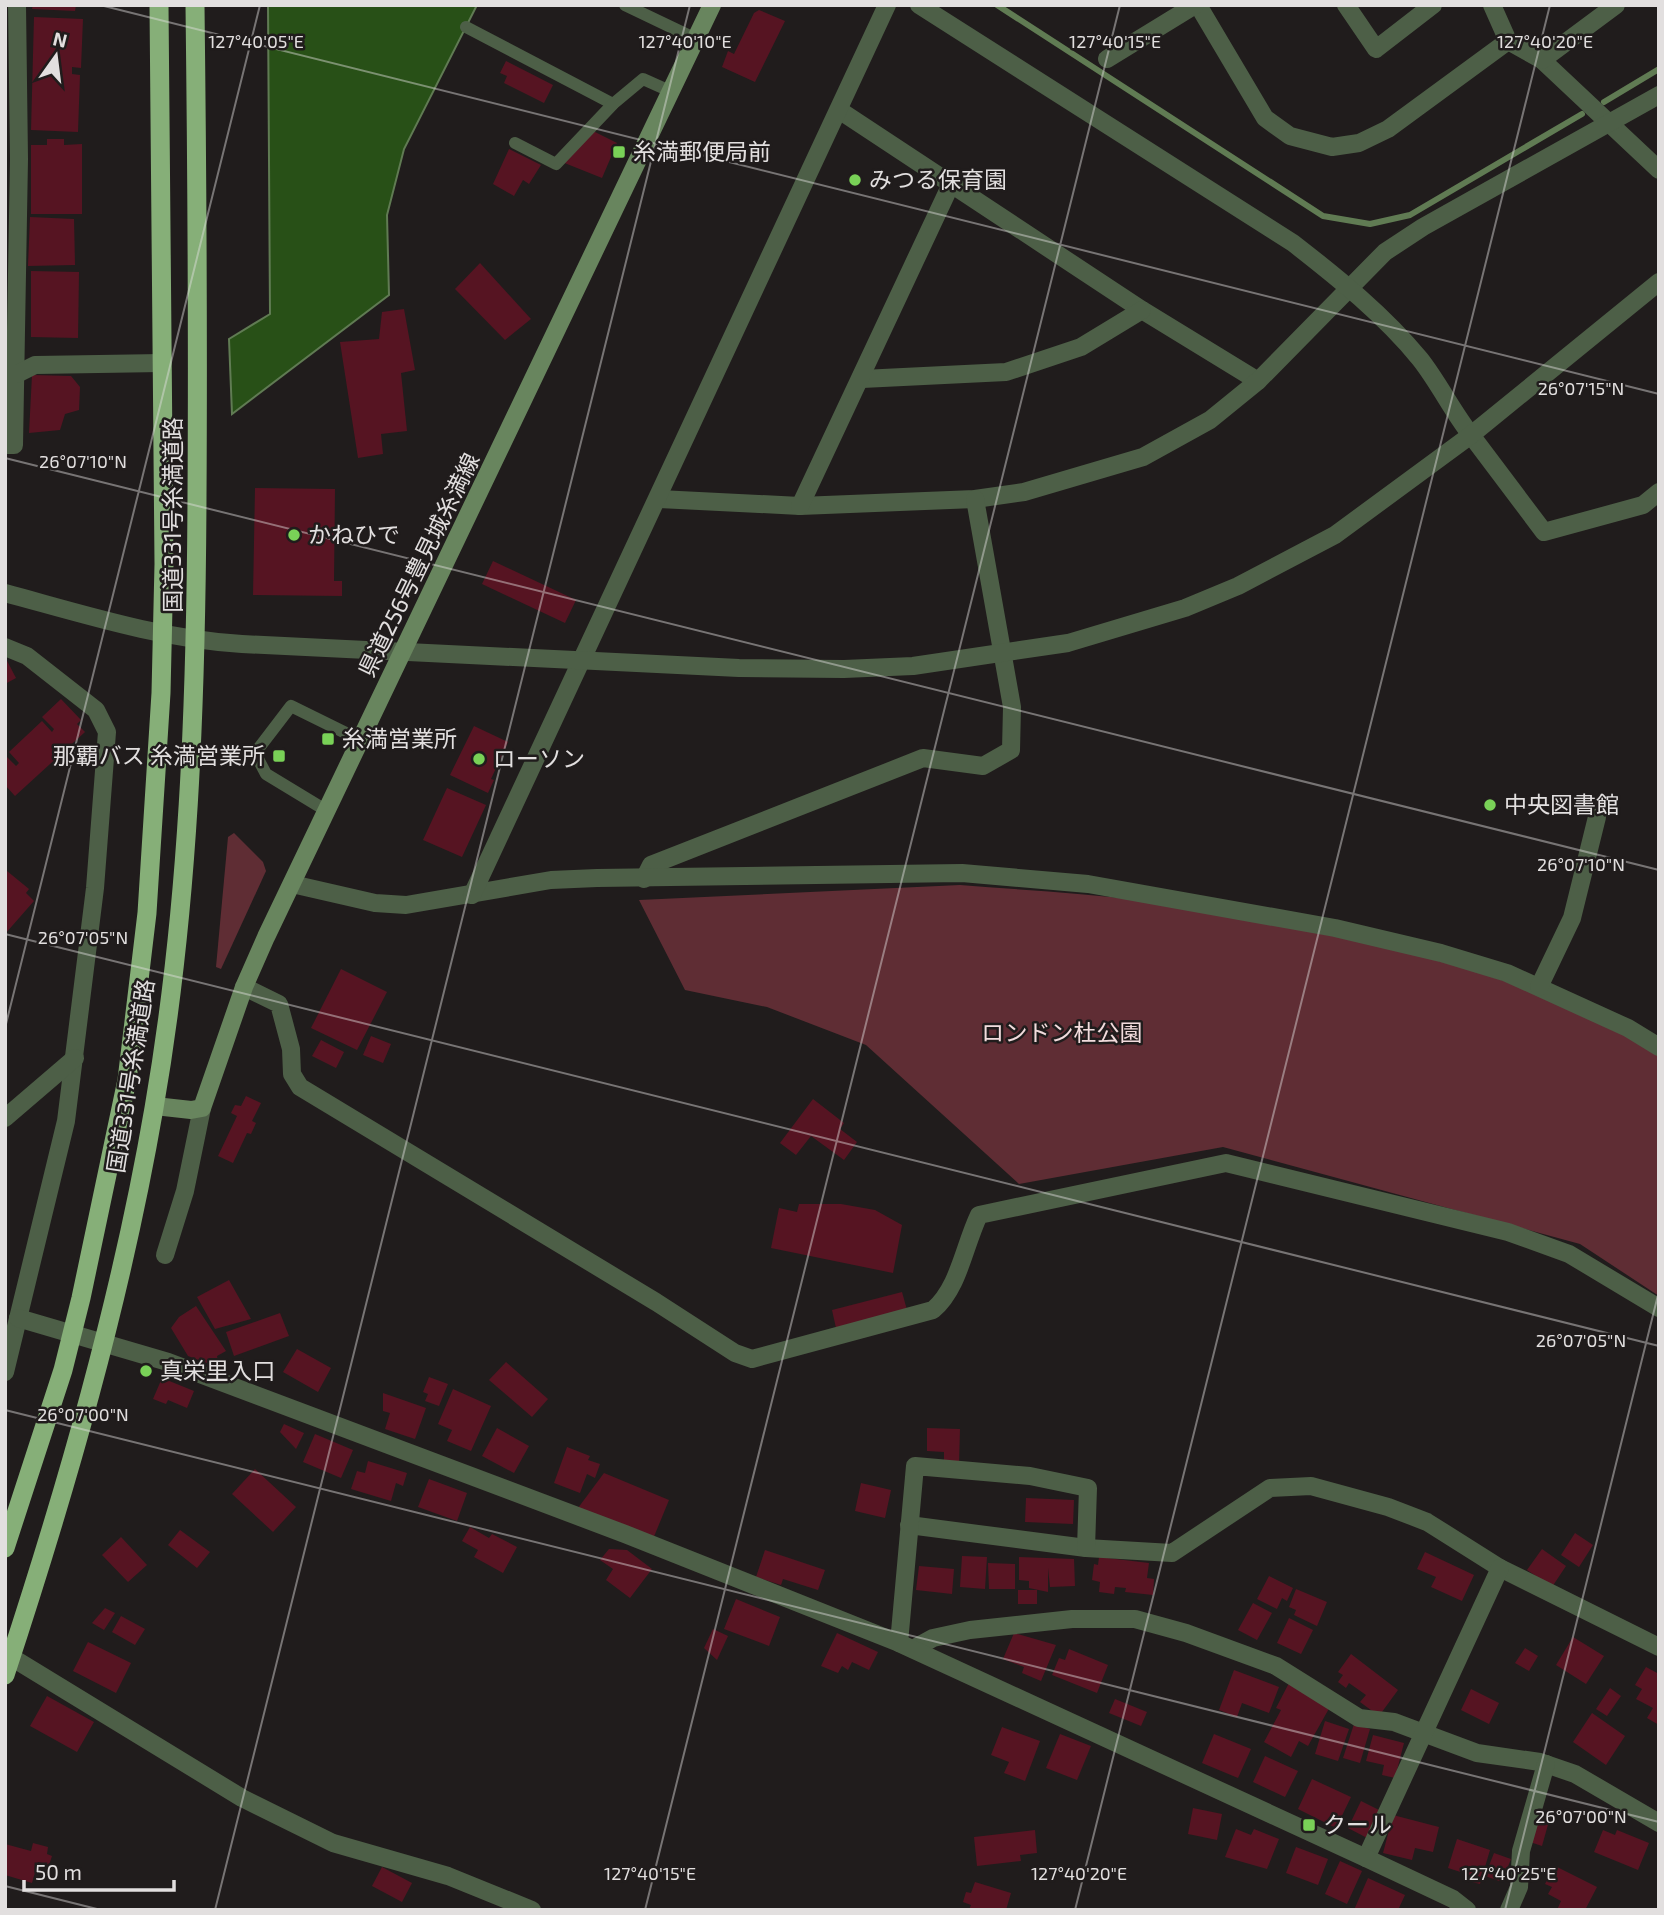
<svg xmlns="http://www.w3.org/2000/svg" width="1664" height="1915" viewBox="0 0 1664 1915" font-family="'Exo 2','Noto Sans JP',sans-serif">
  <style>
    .green { fill: #5f2d34 }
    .water { fill: #285017; stroke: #607b53; stroke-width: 2 }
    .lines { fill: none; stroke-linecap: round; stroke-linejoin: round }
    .stream { stroke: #607b53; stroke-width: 6 }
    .building { fill: #561422 }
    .service { stroke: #4d5f47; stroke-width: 12 }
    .minor { stroke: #4d5f47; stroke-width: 18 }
    .tertiary { stroke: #4d5f47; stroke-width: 18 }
    .secondary { stroke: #68855e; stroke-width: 18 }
    .trunk { stroke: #86af78; stroke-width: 19 }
    .ticks { fill: none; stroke: #e2dfdf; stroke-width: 2; stroke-opacity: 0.45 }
    .poi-dot { fill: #79d157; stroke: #201c1c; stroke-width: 2.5 }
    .labels { text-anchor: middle; stroke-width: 5; stroke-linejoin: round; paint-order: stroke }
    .poi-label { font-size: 23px; fill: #e2dfdf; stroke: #201c1c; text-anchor: start }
    .street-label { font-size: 23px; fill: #e2dfdf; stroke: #201c1c }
    .park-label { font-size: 23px; fill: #f2dcdd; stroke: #201c1c }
    .ticks-label { font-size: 18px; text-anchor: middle; fill: #e2dfdf; stroke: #201c1c; stroke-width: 5; stroke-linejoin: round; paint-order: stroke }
  </style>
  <rect width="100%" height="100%" fill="#201c1c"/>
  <!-- green -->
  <g class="green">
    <polygon points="234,833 263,862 266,871 221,969 216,967 228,837"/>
    <path d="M960,885C1021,890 1084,893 1145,901C1216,909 1289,926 1359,941C1464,965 1569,995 1659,1056V1296L1580,1244L1223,1147L1019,1184L866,1045L767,1007L685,990L639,900Z"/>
  </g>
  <!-- water -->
  <polygon class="water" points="268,5 477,5 404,149 387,215 389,295 232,414 229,339 270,314"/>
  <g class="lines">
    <!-- stream -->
    <g class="stream">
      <polyline points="997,5 1323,216 1370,224 1410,215 1582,114"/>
      <polyline points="1604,102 1659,69"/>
    </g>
  </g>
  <!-- building -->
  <g class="building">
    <polygon points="33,5 76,5 75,11 32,9"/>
    <polygon points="759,10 785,21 755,82 722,67 728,51 734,54 754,13"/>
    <polygon points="34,17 83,19 81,68 72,67 72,74 80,75 78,132 31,130"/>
    <polygon points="506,61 553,85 544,103 504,83 507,76 500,73"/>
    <polygon points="593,131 617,143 602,178 562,162"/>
    <polygon points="47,139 64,139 64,145 82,144 82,214 31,214 31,145 47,145"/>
    <polygon points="509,149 541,165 529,184 523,180 514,196 493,184"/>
    <polygon points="30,217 74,219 75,265 28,266"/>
    <polygon points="480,263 531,319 505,340 455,289"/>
    <polygon points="31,271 79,272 78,338 31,337"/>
    <polygon points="404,309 415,370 401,373 407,431 381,434 383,454 358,458 340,342 379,339 382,312"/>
    <polygon points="32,375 71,376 80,387 79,410 65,414 60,430 29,433"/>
    <polygon points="255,488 335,489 334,581 342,581 342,596 253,595"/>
    <polygon points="493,561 576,600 565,623 482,584"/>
    <polygon points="5,657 16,678 5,684"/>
    <polygon points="61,699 81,720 77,724 85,732 15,796 5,785 5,755 16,766 19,763 9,752 42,721 52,732 54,729 42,717"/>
    <polygon points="474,726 508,742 491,779 494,780 488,793 450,775"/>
    <polygon points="447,788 486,805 462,857 423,840"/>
    <polygon points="7,871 29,889 26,893 34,901 5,934"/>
    <polygon points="341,969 387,992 357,1050 311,1028"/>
    <polygon points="371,1036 391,1044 383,1063 363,1055"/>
    <polygon points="321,1040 344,1052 336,1068 312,1056"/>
    <polygon points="246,1096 261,1103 252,1121 256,1123 251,1134 247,1133 233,1163 218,1156 237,1116 231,1113 235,1105 241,1106"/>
    <polygon points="813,1099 844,1123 840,1129 857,1142 844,1160 811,1136 796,1155 780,1143"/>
    <polygon points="799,1204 841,1204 875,1210 902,1225 893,1273 771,1248 779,1208 797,1212"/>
    <polygon points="229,1280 251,1319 215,1329 197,1297"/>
    <polygon points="902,1292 907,1310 836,1328 832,1310"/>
    <polygon points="196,1306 226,1351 217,1356 218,1361 212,1365 188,1356 171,1328 179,1317"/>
    <polygon points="280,1313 289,1336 234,1356 226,1332"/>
    <polygon points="297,1349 331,1368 318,1392 283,1372"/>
    <polygon points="506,1362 548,1399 532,1417 489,1380"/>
    <polygon points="429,1377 448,1384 439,1406 425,1401 428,1394 423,1392"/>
    <polygon points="162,1378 194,1391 187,1408 168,1400 166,1404 153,1399"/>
    <polygon points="453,1389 491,1406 471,1451 447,1441 452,1430 438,1424"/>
    <polygon points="383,1393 426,1408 415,1439 385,1429 390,1413 383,1411"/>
    <polygon points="284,1424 304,1433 296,1449 280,1432"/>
    <polygon points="497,1428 529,1446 514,1473 482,1456"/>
    <polygon points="927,1428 960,1429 959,1465 944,1464 944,1452 927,1451"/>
    <polygon points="315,1434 353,1450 341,1478 303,1462"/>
    <polygon points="567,1447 590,1456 588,1460 600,1464 595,1478 587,1474 580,1493 554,1483"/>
    <polygon points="368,1461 407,1473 403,1486 396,1483 391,1501 351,1489 357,1471 365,1473"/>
    <polygon points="255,1469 296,1507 273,1532 232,1494"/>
    <polygon points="604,1473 669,1500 653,1539 578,1508"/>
    <polygon points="429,1479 467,1493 457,1521 418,1507"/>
    <polygon points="861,1483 891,1490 885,1518 855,1511"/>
    <polygon points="1026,1498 1074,1500 1073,1524 1025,1522"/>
    <polygon points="470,1527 489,1538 492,1534 517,1547 503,1573 474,1557 478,1550 462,1541"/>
    <polygon points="180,1530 210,1552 197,1568 168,1545"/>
    <polygon points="1575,1533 1593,1545 1579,1567 1561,1555"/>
    <polygon points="121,1537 147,1565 128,1582 102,1555"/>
    <polygon points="609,1549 627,1550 652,1569 630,1598 606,1580 613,1569 600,1560"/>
    <polygon points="1542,1549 1566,1566 1552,1587 1527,1570"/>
    <polygon points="765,1550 825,1570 818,1590 783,1579 781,1585 756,1577"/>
    <polygon points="1425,1552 1474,1575 1462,1601 1431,1587 1436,1577 1417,1569"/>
    <polygon points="962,1556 987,1557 985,1589 960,1587"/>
    <polygon points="1019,1557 1074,1559 1075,1586 1050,1587 1048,1568 1048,1592 1029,1588 1029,1581 1019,1580"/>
    <polygon points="1099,1557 1149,1563 1147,1578 1154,1579 1153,1595 1125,1592 1126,1588 1115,1587 1114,1594 1099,1592 1100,1582 1092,1580 1094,1564 1098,1565"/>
    <polygon points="988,1563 1015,1564 1015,1589 989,1589"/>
    <polygon points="919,1566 954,1569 952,1594 916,1590"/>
    <polygon points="1269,1576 1293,1588 1287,1601 1282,1598 1277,1609 1257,1599"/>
    <polygon points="1296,1589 1327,1602 1317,1626 1294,1615 1296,1610 1289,1607"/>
    <rect x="1018" y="1590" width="19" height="14"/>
    <polygon points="736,1599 780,1617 769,1646 724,1629"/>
    <polygon points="1253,1603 1272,1613 1257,1640 1238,1630"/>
    <polygon points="105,1608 115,1613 104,1630 92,1623"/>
    <polygon points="121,1616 145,1629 135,1645 112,1632"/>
    <polygon points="1289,1618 1313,1630 1301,1654 1277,1643"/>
    <polygon points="713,1629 728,1636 717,1660 704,1648"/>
    <polygon points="837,1633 878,1652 869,1670 852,1662 848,1670 842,1666 838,1673 821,1666"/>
    <polygon points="1014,1633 1056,1645 1041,1681 1022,1673 1024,1667 1003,1659"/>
    <polygon points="1573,1637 1604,1656 1586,1684 1556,1665"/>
    <polygon points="88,1642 131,1663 116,1693 73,1671"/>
    <polygon points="1525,1648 1538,1656 1529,1671 1515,1663"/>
    <polygon points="1069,1649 1108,1665 1097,1693 1052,1675 1059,1658 1065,1660"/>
    <polygon points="1351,1654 1398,1690 1379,1716 1360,1702 1366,1695 1349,1683 1346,1688 1338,1682 1343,1675 1338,1672"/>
    <polygon points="1646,1667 1659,1674 1659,1725 1647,1718 1653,1708 1636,1699 1642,1689 1635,1685"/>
    <polygon points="1234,1670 1279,1687 1269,1713 1242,1703 1237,1717 1219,1710"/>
    <polygon points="1289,1683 1331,1705 1308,1746 1299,1741 1291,1757 1264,1742 1281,1710 1276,1708"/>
    <polygon points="1610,1688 1621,1696 1607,1716 1596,1709"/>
    <polygon points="1471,1689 1499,1703 1489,1724 1461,1710"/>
    <polygon points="47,1696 94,1722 77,1752 30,1726"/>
    <polygon points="1115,1699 1147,1712 1141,1726 1109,1713"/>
    <polygon points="1592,1713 1625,1736 1606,1765 1573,1742"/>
    <polygon points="1325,1721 1349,1729 1338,1761 1315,1754"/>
    <polygon points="1354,1724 1370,1729 1360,1763 1343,1758"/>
    <polygon points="1002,1727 1040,1741 1025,1781 1004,1773 1009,1762 991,1755"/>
    <polygon points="1060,1734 1091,1746 1077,1780 1046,1768"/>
    <polygon points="1214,1734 1251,1749 1238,1778 1202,1763"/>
    <polygon points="1373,1735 1404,1743 1395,1778 1382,1775 1384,1765 1366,1761"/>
    <polygon points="1265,1756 1298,1771 1285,1797 1253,1782"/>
    <polygon points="1312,1779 1351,1797 1336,1828 1298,1809"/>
    <polygon points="1361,1801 1383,1812 1369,1839 1348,1828"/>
    <polygon points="1193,1808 1222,1814 1217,1840 1188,1834"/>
    <polygon points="1393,1815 1439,1827 1433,1852 1415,1848 1412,1860 1383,1853"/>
    <polygon points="1533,1817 1549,1821 1542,1846 1527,1841"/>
    <polygon points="1236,1829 1251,1835 1254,1829 1279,1839 1267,1869 1225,1857"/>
    <polygon points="1035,1830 1037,1853 1020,1855 1021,1861 977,1866 974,1837"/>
    <polygon points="1603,1830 1615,1835 1617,1830 1649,1843 1638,1870 1594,1852"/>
    <polygon points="1457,1839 1490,1850 1480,1884 1468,1881 1470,1875 1448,1868"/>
    <polygon points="33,1843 48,1847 47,1854 52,1856 49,1865 38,1862 32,1883 5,1875 5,1844 31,1851"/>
    <polygon points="1296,1847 1328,1859 1318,1885 1286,1873"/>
    <polygon points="1494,1853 1511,1859 1502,1882 1485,1876"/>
    <polygon points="1340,1861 1362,1871 1347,1904 1325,1894"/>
    <polygon points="1555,1866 1597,1887 1585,1910 1557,1910 1561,1901 1548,1894 1552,1887 1545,1884"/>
    <polygon points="382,1867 412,1883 402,1902 372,1886"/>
    <polygon points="1368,1878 1405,1895 1398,1910 1354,1910"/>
    <polygon points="975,1882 1011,1893 1006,1910 969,1910 971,1905 963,1902 966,1892 971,1893"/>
  </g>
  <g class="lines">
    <!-- service -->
    <g class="service">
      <polyline points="625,5 696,39"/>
      <polyline points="466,27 613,104"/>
      <polyline points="515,143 556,164 613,104 643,79 672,92"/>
      <polyline points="327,811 266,774 255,753 291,706 362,741"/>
    </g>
    <!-- minor -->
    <g class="minor">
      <polyline points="1198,5 1265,118 1290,136 1332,147 1359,143 1388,129 1508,41"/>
      <polyline points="1346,5 1376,49 1433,5"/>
      <polyline points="1492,5 1508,41 1542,60 1659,170"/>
      <polyline points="1107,59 1195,5"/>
      <polyline points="1542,60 1616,5"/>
      <polyline points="839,110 1142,310 1258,381"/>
      <polyline points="862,379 1006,372 1081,347 1142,310"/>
      <polyline points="1471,435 1544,532 1643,505 1659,492"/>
      <polyline points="5,445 14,445 19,159 17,5"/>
      <polyline points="659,499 800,506 975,499 1024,492 1143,457 1210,420 1258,381 1385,252 1423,227 1659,95"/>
      <polyline points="800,506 952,182"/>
      <polyline points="5,647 27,656 96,710 107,732 95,888 66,1121 5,1372"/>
      <polyline points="644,879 651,865 923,758 983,766 1011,750 1012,707 975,499"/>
      <polyline points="292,884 375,903 406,905 551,880 597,878 962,873 1088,884 1335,928 1441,953 1507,973 1628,1028 1659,1047"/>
      <polyline points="472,895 887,5"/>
      <path d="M244,987L279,1004L291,1049L292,1074L300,1087L656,1302L735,1353L752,1359L933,1310C959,1288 964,1246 979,1215L1226,1163L1508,1232L1569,1254L1659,1308"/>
      <polyline points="1539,987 1572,918 1597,817"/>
      <polyline points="5,1118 75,1058"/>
      <polyline points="165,1255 185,1191 202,1108"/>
      <polyline points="909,1525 1086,1548 1172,1553 1270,1488 1311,1486 1388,1507 1427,1522 1500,1568 1659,1647"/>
      <polyline points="899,1643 915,1466 1030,1476 1088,1488 1086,1548"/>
      <polyline points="913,1649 933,1638 970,1630 1072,1619 1135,1619 1186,1633 1276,1666 1359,1718 1394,1722 1477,1753 1540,1762 1575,1774 1659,1823"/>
      <polyline points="11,1657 242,1798 333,1843 448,1876 532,1910"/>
      <polyline points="1366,1858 1500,1568"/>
      <polyline points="1509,1910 1519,1887 1521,1851 1546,1764"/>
    </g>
    <!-- tertiary -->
    <g class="tertiary">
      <path d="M919,5L1293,243C1338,278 1384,315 1420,359C1439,383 1452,411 1471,435"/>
      <polyline points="5,374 17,374 35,365 162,363"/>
      <path d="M5,593C83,614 161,639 242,644L739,668L844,669L913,666L1068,643L1185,608L1238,586L1335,535L1471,435L1659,282"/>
      <polyline points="18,1318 168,1362 625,1534 899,1643 1366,1858 1453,1899 1467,1910"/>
    </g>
    <!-- secondary -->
    <polyline class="secondary" points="155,1106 191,1110 202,1108 244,987 266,937 712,5"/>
    <!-- trunk -->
    <g class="trunk">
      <polyline points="5,1548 63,1370 81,1298 127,1080 147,913 161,693 164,564 159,5"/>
      <path d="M5,1675C66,1490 121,1300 154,1108C189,907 196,702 197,498C198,334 197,170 195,5"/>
    </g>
  </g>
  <!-- ticks -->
  <path class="ticks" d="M100,5L1659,394M5,458L1659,870M5,934L1659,1346M5,1028L260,5M5,1410L1659,1822M5,1886L101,1910M215,1910L690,5M645,1910L1120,5M1075,1910L1550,5M1505,1910L1659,1291"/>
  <!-- markers -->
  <g class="poi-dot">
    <rect x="612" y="145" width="14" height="14" rx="3.5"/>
    <circle cx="855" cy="180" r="7"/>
    <circle cx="294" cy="535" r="7"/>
    <rect x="321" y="732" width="14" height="14" rx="3.5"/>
    <rect x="272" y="749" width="14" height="14" rx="3.5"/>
    <circle cx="479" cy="759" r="7"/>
    <circle cx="1490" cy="805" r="7"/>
    <circle cx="146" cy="1371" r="7"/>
    <rect x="1302" y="1818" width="14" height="14" rx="3.5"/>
  </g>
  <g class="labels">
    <!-- poi labels -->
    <g class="poi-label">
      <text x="633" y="160">糸満郵便局前</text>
      <text x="869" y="188">みつる保育園</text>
      <text x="308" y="543">かねひで</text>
      <text x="342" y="747">糸満営業所</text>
      <text x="265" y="764" text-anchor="end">那覇バス 糸満営業所</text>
      <text x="493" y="767">ローソン</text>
      <text x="1504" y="813">中央図書館</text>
      <text x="160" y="1379">真栄里入口</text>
      <text x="1323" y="1833">クール</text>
    </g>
    <!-- street labels -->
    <g class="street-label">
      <text transform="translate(173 515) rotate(-90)" y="8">国道331号糸満道路</text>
      <text transform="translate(419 565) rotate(-64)" y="8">県道256号豊見城糸満線</text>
      <text transform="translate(131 1076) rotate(-81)" y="8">国道331号糸満道路</text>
    </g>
    <!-- park labels -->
    <g class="park-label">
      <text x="1062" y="1041">ロンドン杜公園</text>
    </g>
  </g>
  <g class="ticks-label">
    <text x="685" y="48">127°40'10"E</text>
    <text x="1115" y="48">127°40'15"E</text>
    <text x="1545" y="48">127°40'20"E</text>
    <text x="256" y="48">127°40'05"E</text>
    <text x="1581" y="395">26°07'15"N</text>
    <text x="83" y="468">26°07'10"N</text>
    <text x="1581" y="871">26°07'10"N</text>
    <text x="83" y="944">26°07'05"N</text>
    <text x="1581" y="1347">26°07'05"N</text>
    <text x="83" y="1421">26°07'00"N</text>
    <text x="1581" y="1823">26°07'00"N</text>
    <text x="650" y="1880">127°40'15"E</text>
    <text x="1079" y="1880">127°40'20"E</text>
    <text x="1509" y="1880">127°40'25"E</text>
  </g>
  <!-- border -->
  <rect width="1664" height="1915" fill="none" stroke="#e2dfdf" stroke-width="14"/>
  <!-- north arrow -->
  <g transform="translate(56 56) rotate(14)" stroke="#201c1c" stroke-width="5" paint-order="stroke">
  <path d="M0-5L12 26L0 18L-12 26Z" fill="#e2dfdf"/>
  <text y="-10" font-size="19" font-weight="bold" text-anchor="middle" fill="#e2dfdf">N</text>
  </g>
  <!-- scale -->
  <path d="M24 1880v10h150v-10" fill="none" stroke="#e2dfdf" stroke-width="3.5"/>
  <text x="35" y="1880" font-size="21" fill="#e2dfdf" stroke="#201c1c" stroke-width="5" paint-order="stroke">50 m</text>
</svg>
